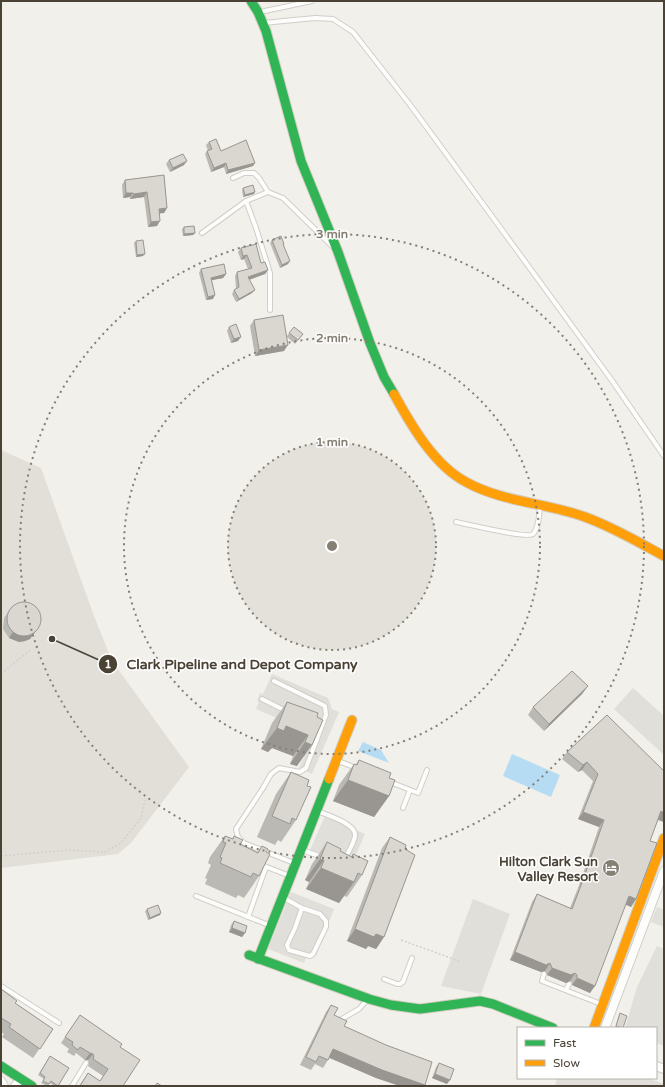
<svg xmlns="http://www.w3.org/2000/svg" width="665" height="1087" viewBox="0 0 665 1087" font-family="'Varela Round',sans-serif">
  <style>
    .industrial { fill: #e2dfd8 }
    .parking { fill: #e1dfda }
    .water { fill: #b6dcf4 }
    .lines { fill: none; stroke-linecap: round; stroke-linejoin: round }
    .lane-casing { stroke: #d0cec8; stroke-width: 6 }
    .street-casing { stroke: #d0cec8; stroke-width: 10 }
    .fast-casing { stroke: #d2cdc0; stroke-width: 11 }
    .slow-casing { stroke: #d2cdc0; stroke-width: 11 }
    .path { stroke: #d2d0ca; stroke-width: 1.5; stroke-dasharray: 2 2; stroke-linecap: butt }
    .lane { stroke: #fdfdfc; stroke-width: 4 }
    .street { stroke: #fdfdfc; stroke-width: 8 }
    .fast { stroke: #30b455; stroke-width: 9 }
    .slow { stroke: #ff9f0a; stroke-width: 9 }
    .wall { fill: #bbb9b4 }
    .shaded-wall { fill: #999692 }
    .building { fill: #dad7d1; stroke: #999692 }
    .ring { fill: none; stroke: #857f74; stroke-width: 2; stroke-dasharray: 2 4 }
    .labels { text-anchor: middle; stroke-width: 3; stroke-linejoin: round; paint-order: stroke }
    .poi-label { font-size: 13px; font-weight: bold; fill: #4a4235; stroke: #fff; text-anchor: end }
    .centre { fill: #857f74; stroke: #fff; stroke-width: 2 }
    .ring-label { font-size: 12px; text-anchor: middle; font-weight: bold; fill: #857f74; stroke: #fff; stroke-width: 3; stroke-linejoin: round; paint-order: stroke }
    .leader { fill: none; stroke: #4a4235; stroke-width: 1.5 }
    .callout-dot { fill: #4a4235; stroke: #fff; stroke-width: 1.5 }
    .mark-label { font-size: 12px; text-anchor: middle; font-weight: bold; fill: #fff }
    .callout-label { font-size: 14px; text-anchor: middle; font-weight: bold; fill: #4a4235; stroke: #fff; stroke-width: 3; stroke-linejoin: round; paint-order: stroke }
  </style>
  <rect width="100%" height="100%" fill="#f2f0ea"/>
  <!-- industrial -->
  <polygon class="industrial" points="1,450 41,468 94,616 112,661 189,767 131,843 118,854 1,868"/>
  <!-- parking -->
  <g class="parking">
    <polygon points="272,674 328,698 332,709 339,712 312,774 299,768 314,734 256,709 259,702 257,701 260,693 263,694"/>
    <polygon points="633,688 664,716 664,755 614,709"/>
    <polygon points="325,816 365,834 350,868 310,850"/>
    <polygon points="291,892 334,909 316,956 308,953 304,963 268,949"/>
    <polygon points="473,899 510,914 481,994 441,986"/>
    <polygon points="657,907 664,910 664,927 651,922"/>
    <polygon points="657,946 664,949 664,1046 656,1043 656,1028 625,1028 637,987"/>
    <polygon points="557,1078 648,1078 664,1084 664,1086 555,1086"/>
  </g>
  <!-- water -->
  <g class="water">
    <polygon points="363,742 381,750 389,763 358,751"/>
    <polygon points="512,754 560,775 551,797 503,776"/>
  </g>
  <g class="lines">
    <!-- lane casing -->
    <g class="lane-casing">
      <g id="lane">
        <polyline points="260,12 312,1"/>
        <polyline points="263,23 315,18 333,19 353,32 411,106 491,215 613,382 664,456"/>
        <polyline points="233,178 244,173 254,173 259,178 268,192"/>
        <polyline points="246,201 256,228 270,273 270,310"/>
        <polyline points="202,233 246,201 268,192 283,198 332,246"/>
        <path d="M456,522C467,524 527,539 533,534C539,528 539,515 540,507"/>
        <polyline points="274,681 325,706 326,715 306,768 300,772 279,768 271,774 263,788 236,829 238,837 244,843 294,863"/>
        <polyline points="262,699 286,711"/>
        <polyline points="336,760 356,768"/>
        <polyline points="390,782 418,793 427,770"/>
        <polyline points="403,808 410,790"/>
        <path d="M317,811C327,815 357,824 355,836C354,843 348,852 345,859"/>
        <polyline points="302,850 322,857"/>
        <polyline points="259,864 290,876"/>
        <polyline points="196,896 271,926"/>
        <polyline points="284,898 302,908 320,914 326,921 326,927 313,954 310,956 289,950 287,945 295,928 302,908"/>
        <polyline points="248,917 266,867"/>
        <polyline points="544,974 542,981 601,1004"/>
        <polyline points="384,979 397,984 400,984 403,982 412,958"/>
        <polyline points="1,986 59,1023"/>
        <polyline points="566,990 569,984"/>
        <polyline points="340,1020 359,1009 367,1000"/>
        <polyline points="72,1086 86,1063"/>
      </g>
    </g>
    <!-- street casing -->
    <g class="street-casing">
      <g id="street">
        <polyline points="605,1028 664,871"/>
        <polyline points="656,1066 664,1069"/>
        <polyline points="1,1081 4,1086"/>
        <polyline points="15,1086 21,1079"/>
      </g>
    </g>
    <!-- fast casing -->
    <g class="fast-casing">
      <g id="fast">
        <polyline points="251,1 258,12 266,31 301,161 338,252 370,343 384,377 394,394"/>
        <polyline points="249,955 369,999 391,1005 420,1009 480,1001 493,1004 553,1028"/>
        <path d="M258,959C282,899 305,839 329,779"/>
        <polyline points="1,1066 32,1086"/>
      </g>
    </g>
    <!-- slow casing -->
    <g class="slow-casing">
      <g id="slow">
        <path d="M394,394C411,425 434,465 466,482C502,502 547,503 585,517C613,527 638,542 664,556"/>
        <polyline points="329,779 352,720"/>
        <polyline points="594,1028 664,838"/>
      </g>
    </g>
    <!-- path -->
    <g class="path">
      <polyline points="1,674 30,650"/>
      <polyline points="1,856 69,850 105,852 121,843 141,818 145,800"/>
      <polyline points="401,940 459,961"/>
    </g>
    <!-- lane -->
    <use href="#lane" class="lane"/>
    <!-- street -->
    <use href="#street" class="street"/>
    <!-- fast -->
    <use href="#fast" class="fast"/>
    <!-- slow -->
    <use href="#slow" class="slow"/>
  </g>
  <!-- wall -->
  <g class="wall">
    <polygon points="209,142 221,151 255,163 253,166 226,174 224,167 211,172 205,154 207,151 208,151 206,145"/>
    <polygon points="169,160 184,165 170,172 166,164"/>
    <polygon points="164,175 167,208 164,213 159,213 157,226 148,227 144,197 130,199 130,197 123,198 122,185 125,180"/>
    <polygon points="243,188 254,194 243,197 242,190"/>
    <polygon points="184,227 195,233 193,235 183,236 182,229"/>
    <polygon points="272,240 284,244 283,246 288,264 280,268 270,243"/>
    <polygon points="136,241 143,256 136,257 134,243"/>
    <polygon points="241,248 261,263 268,270 265,274 249,280 252,293 236,302 232,294 234,290 236,289 235,276 237,272 248,269 244,259 241,260 238,252"/>
    <polygon points="201,269 226,274 223,278 211,280 213,299 206,300 199,273"/>
    <polygon points="254,320 287,336 294,327 303,334 295,344 287,337 284,351 255,356 250,326"/>
    <polygon points="229,327 238,341 231,343 227,331"/>
    <polygon points="11,608 38,628 30,639 25,641 19,642 9,638 3,629 4,618"/>
    <polygon points="588,686 582,694 544,731 528,715 533,707"/>
    <polygon points="287,702 318,713 297,766 290,764 293,756 272,748 268,752 261,749 272,723"/>
    <polygon points="567,752 664,771 664,822 658,820 650,841 636,899 631,907 626,904 590,993 572,985 572,982 570,981 566,983 547,975 545,971 541,972 510,960 532,902 537,894 570,908 578,888 599,827 578,819 593,781 582,770 578,772 562,759"/>
    <polygon points="359,760 389,778 389,796 374,817 333,801 339,785 354,764 356,764"/>
    <polygon points="291,772 307,786 296,820 281,842 278,840 275,845 257,837 276,794"/>
    <polygon points="225,836 232,839 234,836 240,844 257,852 262,846 266,852 259,876 244,898 238,895 236,898 205,884 207,879 205,878 211,865 208,863 210,857"/>
    <polygon points="390,837 384,937 376,949 368,946 366,949 347,941 382,848"/>
    <polygon points="327,842 340,851 352,857 353,854 362,875 347,897 344,896 339,903 306,889 309,882 305,880 312,864"/>
    <polygon points="147,909 160,915 148,920 145,911"/>
    <polygon points="234,921 245,933 242,937 229,932 231,925"/>
    <polygon points="1,989 15,1003 53,1029 33,1058 2,1037 4,1034 1,1032"/>
    <polygon points="331,1005 334,1015 344,1026 425,1085 425,1086 400,1086 376,1078 329,1058 323,1068 315,1064 311,1070 300,1065 326,1012"/>
    <polygon points="620,1013 623,1028 615,1028 619,1015"/>
    <polygon points="80,1015 120,1047 123,1086 79,1086 88,1073 100,1081 103,1076 88,1066 89,1063 88,1060 85,1060 76,1053 74,1056 67,1052 69,1049 61,1043"/>
    <polygon points="50,1056 69,1068 58,1086 54,1086 50,1083 48,1086 47,1086 41,1083 44,1079 38,1075"/>
    <polygon points="439,1063 447,1084 432,1078 436,1067"/>
  </g>
  <!-- shaded-wall -->
  <g class="shaded-wall">
    <polygon points="187,161 184,165 170,172 173,168"/>
    <polygon points="226,163 224,167 211,172 214,168"/>
    <polygon points="255,163 253,166 226,174 228,170"/>
    <polygon points="147,192 144,197 130,199 134,194"/>
    <polygon points="255,192 254,194 243,197 245,195"/>
    <polygon points="126,193 133,193 130,197 123,198"/>
    <polygon points="167,208 164,213 156,214 159,209"/>
    <polygon points="160,221 157,226 148,227 151,222"/>
    <polygon points="195,233 193,235 183,236 184,234"/>
    <polygon points="145,254 143,256 136,257 137,255"/>
    <polygon points="247,255 244,259 241,260 243,256"/>
    <polygon points="290,261 288,264 280,268 282,265"/>
    <polygon points="268,270 265,274 245,281 248,277"/>
    <polygon points="226,274 223,278 208,281 211,278"/>
    <polygon points="255,290 252,293 236,302 239,299"/>
    <polygon points="215,295 213,299 206,300 208,297"/>
    <polygon points="241,337 238,341 231,343 234,339"/>
    <polygon points="288,345 284,351 255,356 259,350"/>
    <polygon points="38,628 30,639 25,641 19,642 9,638 13,632"/>
    <polygon points="588,686 582,694 544,731 549,724"/>
    <polygon points="286,726 308,735 293,756 272,748 268,752 261,749 277,728"/>
    <polygon points="305,742 312,745 297,766 290,764"/>
    <polygon points="587,762 582,770 578,772 583,765"/>
    <polygon points="348,780 389,796 374,817 333,801"/>
    <polygon points="661,811 664,813 664,822 656,819"/>
    <polygon points="583,812 604,820 599,827 578,819"/>
    <polygon points="320,859 324,860 309,882 305,880"/>
    <polygon points="321,868 354,882 339,903 306,889"/>
    <polygon points="629,896 636,899 631,907 624,904"/>
    <polygon points="161,913 160,915 148,920 150,918"/>
    <polygon points="232,928 245,933 242,937 229,932"/>
    <polygon points="355,929 376,934 384,937 376,949 368,946 366,949 347,941"/>
    <polygon points="515,952 550,963 545,971 541,972 510,960"/>
    <polygon points="552,968 575,973 570,981 566,983 547,975"/>
    <polygon points="577,978 595,986 590,993 572,985"/>
    <polygon points="616,1026 623,1028 615,1028"/>
    <polygon points="333,1049 425,1085 425,1086 400,1086 376,1078 328,1057"/>
    <polygon points="90,1053 93,1054 88,1060 85,1060"/>
    <polygon points="435,1074 450,1080 447,1084 432,1078"/>
  </g>
  <!-- building -->
  <g class="building">
    <polygon points="216,139 221,151 246,140 255,163 228,170 226,163 214,168 207,151 212,149 209,142"/>
    <polygon points="183,154 187,161 173,168 169,160"/>
    <polygon points="164,175 167,208 159,209 160,221 151,222 147,192 134,194 133,193 126,193 125,180"/>
    <polygon points="253,185 255,192 245,195 243,188"/>
    <polygon points="194,226 195,233 184,234 184,227"/>
    <polygon points="281,236 284,244 283,244 290,261 282,265 272,240"/>
    <polygon points="143,240 145,254 137,255 136,241"/>
    <polygon points="256,244 261,263 265,262 268,270 248,277 255,290 239,299 234,290 239,287 237,272 252,268 247,255 243,256 241,248"/>
    <polygon points="224,264 226,274 211,278 215,295 208,297 201,269"/>
    <polygon points="283,315 288,345 259,350 254,320"/>
    <polygon points="236,324 241,337 234,339 229,327"/>
    <polygon points="294,327 303,334 298,340 289,333"/>
    <circle cx="24" cy="619" r="17"/>
    <polygon points="572,671 588,686 549,724 533,707"/>
    <polygon points="287,702 318,713 317,717 323,720 312,745 305,742 308,735 286,726 284,731 277,728"/>
    <polygon points="607,715 664,771 664,813 661,811 650,841 657,843 636,899 629,896 595,986 577,978 577,975 575,973 571,975 552,968 550,963 546,965 515,952 537,894 572,909 583,880 604,820 583,812 598,774 587,762 583,765 567,752"/>
    <polygon points="359,760 391,773 389,778 395,780 389,796 348,780 354,764 357,765"/>
    <polygon points="291,772 309,780 307,786 311,787 296,820 292,818 290,824 272,816"/>
    <polygon points="225,836 233,839 234,836 243,840 240,844 258,853 262,846 268,849 266,852 270,854 259,876 253,873 251,877 220,863 222,858 220,857 226,843 223,842"/>
    <polygon points="390,837 406,845 405,849 415,855 384,937 376,934 374,937 355,929"/>
    <polygon points="327,842 341,849 340,851 352,857 353,854 368,861 362,875 358,873 354,882 321,868 324,860 320,859"/>
    <polygon points="158,905 161,913 150,918 147,909"/>
    <polygon points="234,921 247,926 245,933 232,928"/>
    <polygon points="1,989 17,1001 15,1003 53,1029 40,1049 9,1027 11,1024 1,1018"/>
    <polygon points="331,1005 338,1008 334,1015 347,1021 344,1026 386,1045 432,1062 425,1085 382,1070 333,1049 328,1060 319,1056 316,1062 306,1057"/>
    <polygon points="620,1013 627,1016 623,1028 616,1026"/>
    <polygon points="80,1015 122,1044 120,1047 140,1060 123,1086 80,1086 88,1073 100,1081 108,1069 93,1059 94,1056 93,1054 90,1053 80,1047 78,1050 72,1045 73,1042 65,1037"/>
    <polygon points="50,1056 69,1068 58,1086 51,1081 49,1084 43,1081 45,1077 40,1073"/>
    <polygon points="439,1063 454,1069 450,1080 435,1074"/>
    <polygon points="157,1083 162,1086 155,1086"/>
  </g>
  <!-- distance rings -->
  <circle cx="332" cy="546" r="104" fill="#857f74" fill-opacity=".12"/>
  <g class="ring">
    <circle cx="332" cy="546" r="104"/>
    <circle cx="332" cy="546" r="208"/>
    <circle cx="332" cy="546" r="312"/>
  </g>
  <!-- icons -->
  <defs>
    <g id="hotel-disc" transform="scale(0.9)"><circle r="9.5" fill="#857f74" stroke="#fff"/><path d="M-6-4.5h1.5V1H6V5H4.5V3h-9V5H-6ZM-4 0a1.8 1.8 0 1 1 3.6 0ZM.5 0V-2.5h3Q6-2.5 6 0Z" fill="#fff"/></g>
  </defs>
  <g fill-rule="evenodd">
    <use href="#hotel-disc" x="611" y="868"/>
  </g>
  <g class="labels">
    <!-- poi labels -->
    <g class="poi-label">
      <text x="598" y="866">Hilton Clark Sun<tspan x="598" dy="15">Valley Resort</tspan></text>
    </g>
  </g>
  <circle cx="332" cy="546" r="6" class="centre"/>
  <g class="ring-label">
    <text x="332" y="238">3 min</text>
    <text x="332" y="342">2 min</text>
    <text x="332" y="446">1 min</text>
  </g>
  <!-- callouts -->
  <path class="leader" d="M52 639L108 664"/>
  <g class="callout-dot">
    <circle cx="52" cy="639" r="4"/>
    <circle cx="108" cy="664" r="10"/>
  </g>
  <g class="mark-label">
    <text x="108" y="668">1</text>
  </g>
  <g class="callout-label">
    <text x="242" y="669">Clark Pipeline and Depot Company</text>
  </g>
  <!-- border -->
  <rect width="665" height="1087" fill="none" stroke="#4a4235" stroke-width="4"/>
  <!-- legend -->
  <rect x="517" y="1027" width="140" height="52" fill="#ffffff" stroke="#b7b3ae"/>
  <rect x="525" y="1040" width="20" height="6" fill="#30b455" stroke="#b7b3ae"/>
  <text x="553" y="1047" font-size="12" fill="#4a4235">Fast</text>
  <rect x="525" y="1060" width="20" height="6" fill="#ff9f0a" stroke="#b7b3ae"/>
  <text x="553" y="1067" font-size="12" fill="#4a4235">Slow</text>
</svg>
